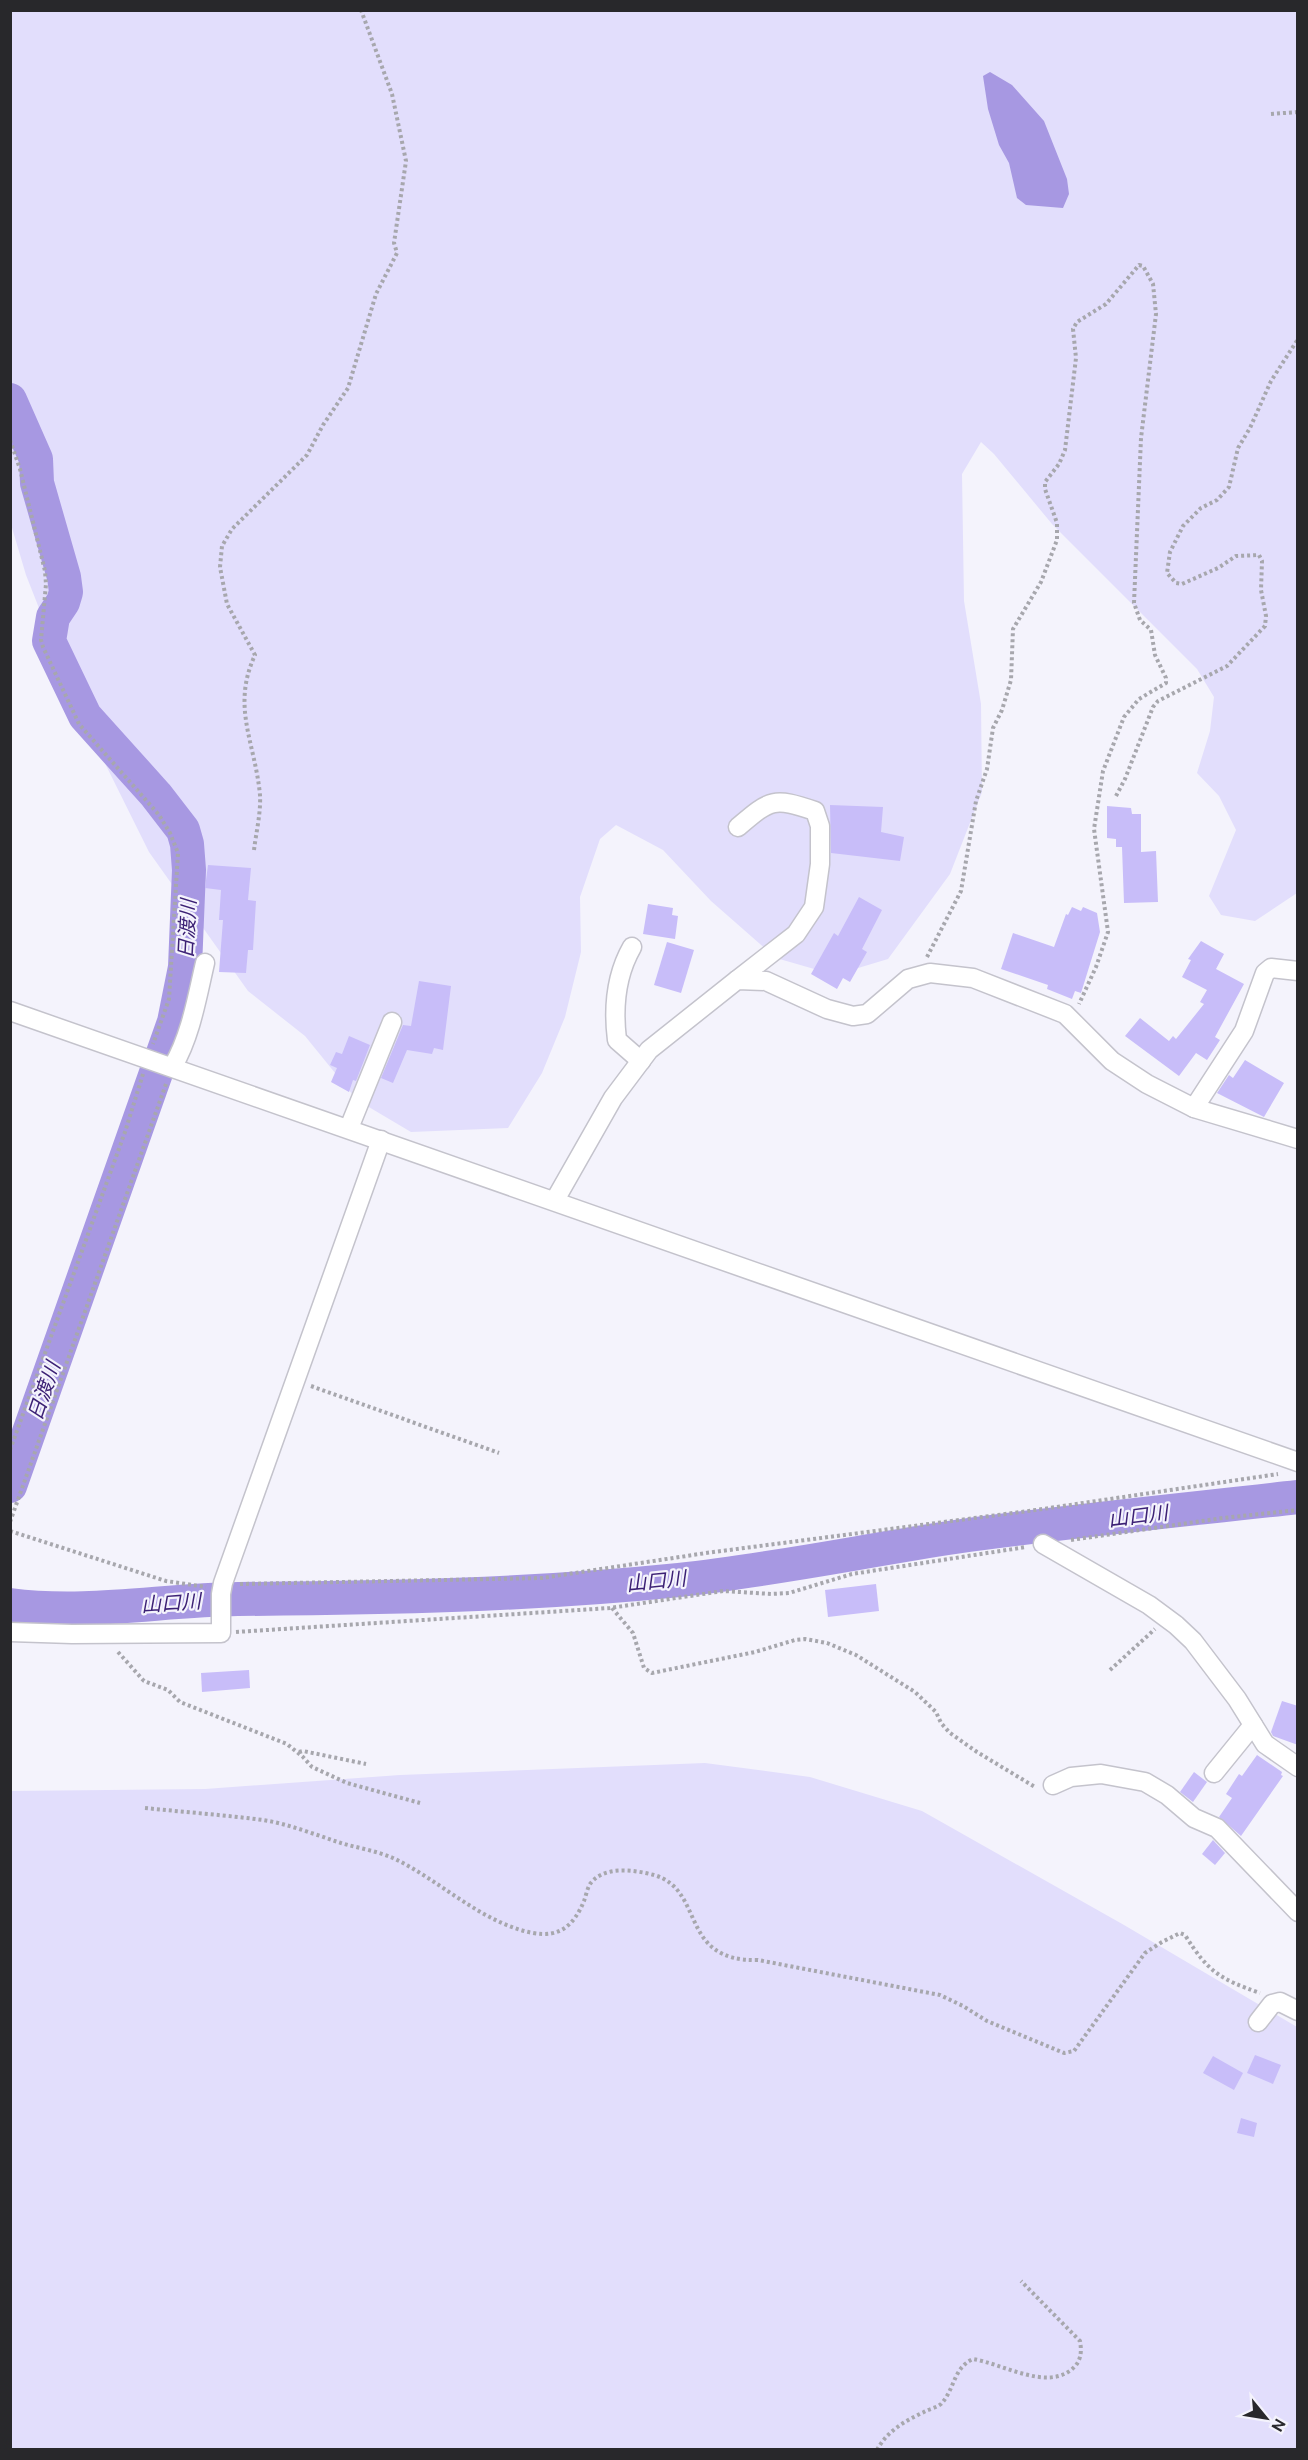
<svg xmlns="http://www.w3.org/2000/svg" width="1308" height="2460" viewBox="0 0 1308 2460" font-family="Ubuntu,'Noto Sans JP',sans-serif">
  <style>
    .green { fill: #e2defc }
    .water { fill: #a798e2 }
    .lines { fill: none; stroke-linecap: round; stroke-linejoin: round }
    .river { stroke: #a798e2; stroke-width: 34 }
    .building { fill: #c8bdf9 }
    .street-casing { stroke: #c4c3cc; stroke-width: 21 }
    .path { stroke: #a7a7ad; stroke-width: 4; stroke-dasharray: 3 3; stroke-linecap: butt }
    .street { stroke: #fff; stroke-width: 18 }
    .labels { text-anchor: middle; stroke-width: 4.5; stroke-linejoin: round; paint-order: stroke }
    .water-label { font-size: 20px; font-style: italic; fill: #3c2175; stroke: #f4f3fc }
  </style>
  <rect width="100%" height="100%" fill="#f4f3fc"/>
  <!-- green -->
  <g class="green">
    <polygon points="10,11 1297,11 1297,893 1255,921 1221,915 1209,896 1236,830 1219,796 1197,773 1210,731 1214,697 1197,669 1052,524 994,454 981,442 962,474 964,601 981,704 982,792 950,874 888,959 835,975 776,958 711,901 663,850 616,825 600,839 580,897 581,952 565,1017 542,1073 508,1128 411,1132 357,1100 305,1036 248,991 149,852 81,715 26,575 10,521"/>
    <polygon points="705,1763 810,1777 922,1811 1124,1925 1297,2027 1297,2449 11,2449 10,1791 205,1789 400,1775"/>
  </g>
  <!-- water -->
  <polygon class="water" points="990,72 1012,85 1044,121 1067,179 1069,194 1063,208 1026,205 1017,198 1009,163 999,145 988,109 983,76"/>
  <g class="lines">
    <!-- river -->
    <g class="river">
      <polyline points="10,400 36,459 37,483 64,577 66,592 63,602 53,617 49,641 85,716 156,795 183,830 187,844 189,870 185,967 174,1022 10,1486"/>
      <path d="M10,1605C86,1615 162,1600 238,1599C385,1598 532,1595 679,1580C772,1570 863,1551 955,1537C1069,1521 1183,1510 1298,1497"/>
    </g>
  </g>
  <!-- building -->
  <g class="building">
    <polygon points="830,805 883,807 881,832 904,837 900,861 831,853"/>
    <polygon points="1107,806 1131,808 1132,814 1141,814 1141,852 1156,851 1158,902 1124,903 1122,847 1116,847 1116,839 1107,838"/>
    <polygon points="208,865 251,868 248,900 256,901 253,950 248,950 246,973 219,972 223,920 219,920 221,890 205,888"/>
    <polygon points="859,897 882,910 862,949 867,952 850,982 843,978 837,989 811,974 834,933 838,936"/>
    <polygon points="648,904 673,908 672,915 678,916 675,939 643,934"/>
    <polygon points="1072,907 1081,911 1083,907 1097,913 1100,932 1081,993 1075,991 1072,999 1047,989 1048,985 1001,969 1013,933 1054,947 1066,914 1068,915"/>
    <polygon points="1201,941 1224,954 1216,969 1244,984 1215,1037 1220,1040 1207,1060 1196,1053 1179,1076 1125,1036 1140,1018 1169,1041 1173,1036 1176,1039 1204,1004 1200,1002 1207,990 1182,977 1191,960 1188,959"/>
    <polygon points="667,942 694,950 681,993 654,985"/>
    <polygon points="419,981 451,986 443,1050 434,1048 432,1054 407,1050 393,1083 381,1078 403,1025 411,1026"/>
    <polygon points="349,1036 370,1045 356,1081 353,1080 349,1092 331,1082 337,1068 330,1065 336,1052 342,1054"/>
    <polygon points="1245,1060 1284,1083 1264,1117 1217,1093 1229,1075 1233,1078"/>
    <polygon points="876,1584 879,1611 828,1617 825,1590"/>
    <polygon points="249,1670 250,1688 202,1692 201,1673"/>
    <polygon points="1282,1701 1298,1706 1298,1745 1273,1736 1271,1732"/>
    <polygon points="1257,1755 1282,1772 1281,1775 1283,1776 1241,1836 1219,1817 1232,1798 1226,1794 1239,1774 1242,1776"/>
    <polygon points="1194,1772 1207,1782 1193,1802 1180,1792"/>
    <polygon points="1213,1840 1225,1853 1215,1865 1202,1854"/>
    <polygon points="1255,2055 1281,2065 1273,2084 1247,2073"/>
    <polygon points="1213,2056 1243,2073 1234,2090 1203,2073"/>
    <polygon points="1241,2118 1257,2123 1254,2137 1237,2133"/>
  </g>
  <g class="lines">
    <!-- street casing -->
    <g class="street-casing">
      <g id="street">
        <path d="M632,947C616,975 613,1008 617,1040L641,1061"/>
        <path d="M737,980L796,934L814,907L820,864V826L815,811C773,797 771,799 738,827"/>
        <polyline points="10,1011 1298,1462"/>
        <path d="M173,1066C191,1035 197,997 205,963"/>
        <polyline points="1194,1108 1244,1031 1265,973 1271,968 1298,971"/>
        <polyline points="349,1128 392,1022"/>
        <polyline points="555,1200 613,1098 649,1050 737,980 766,981 827,1009 853,1016 867,1014 908,979 930,973 973,978 1065,1014 1112,1061 1147,1084 1194,1108 1298,1139"/>
        <polyline points="1043,1544 1149,1605 1176,1625 1193,1641 1237,1699 1265,1744 1298,1767"/>
        <polyline points="10,1632 72,1634 221,1633 221,1594 223,1583 381,1140"/>
        <polyline points="1214,1773 1253,1725"/>
        <polyline points="1053,1785 1071,1777 1101,1774 1145,1782 1167,1795 1194,1818 1217,1828 1298,1912"/>
        <polyline points="1258,2022 1272,2004 1280,2002 1298,2011"/>
      </g>
    </g>
    <!-- path -->
    <g class="path">
      <polyline points="1271,114 1298,112"/>
      <polyline points="10,440 20,469 45,571 46,584 41,640 43,647 79,724 159,815 170,833 178,853 169,999 153,1044"/>
      <polyline points="1116,796 1125,779 1153,707 1158,701 1227,666 1265,626 1266,616 1261,590 1262,561 1259,555 1236,556 1218,568 1182,584 1176,583 1167,573 1170,552 1183,526 1201,508 1217,500 1229,487 1238,448 1250,428 1271,381 1298,339"/>
      <path d="M254,850C256,833 261,813 260,795C255,742 231,707 255,655L227,604L220,567L222,546L232,529L307,455L323,425L348,388L376,294L397,253L394,243L406,161L392,94L361,10"/>
      <polyline points="927,957 961,891 976,801 987,769 993,728 1002,710 1011,680 1013,629 1041,582 1057,540 1057,523 1045,489 1045,482 1059,464 1065,450 1076,358 1073,329 1077,322 1106,304 1139,265 1143,266 1153,284 1156,314 1141,438 1134,603 1140,620 1151,630 1155,655 1166,678 1166,683 1139,699 1124,717 1103,771 1094,829 1108,932 1096,967 1079,1004"/>
      <polyline points="311,1386 499,1453"/>
      <polyline points="10,1450 125,1132 143,1074"/>
      <polyline points="10,1522 166,1084"/>
      <polyline points="10,1531 166,1581 206,1587"/>
      <polyline points="1071,1540 1223,1518 1298,1510"/>
      <polyline points="240,1584 542,1578 706,1553 1036,1510 1278,1474"/>
      <polyline points="612,1608 633,1633 644,1668 652,1673 755,1652 795,1640 805,1639 827,1643 856,1655 915,1692 936,1712 941,1723 950,1733 977,1752 1035,1787"/>
      <polyline points="236,1632 610,1608 723,1591 771,1594 789,1593 852,1574 1026,1547"/>
      <polyline points="118,1652 144,1681 168,1690 180,1702 287,1744 303,1757 312,1767 347,1783 420,1803"/>
      <polyline points="1110,1670 1155,1629"/>
      <polyline points="299,1752 303,1751 366,1764"/>
      <path d="M145,1808C184,1812 224,1815 263,1820C289,1824 316,1835 341,1843C358,1848 377,1851 393,1858C440,1880 481,1923 533,1933C560,1938 574,1925 584,1901C586,1896 587,1889 590,1884C604,1865 635,1870 654,1875C706,1890 678,1962 758,1960L940,1995L963,2006L987,2021L1064,2053L1074,2051L1145,1953L1162,1942L1180,1933L1185,1935C1208,1972 1220,1979 1260,1993"/>
      <path d="M877,2450C887,2431 905,2421 924,2412C929,2409 936,2408 941,2404C955,2389 953,2368 973,2359C1003,2364 1045,2390 1071,2370C1081,2362 1082,2353 1080,2341L1021,2281"/>
    </g>
    <!-- street -->
    <use href="#street" class="street"/>
  </g>
  <g class="labels">
    <!-- water labels -->
    <g class="water-label">
      <text transform="translate(187 929) rotate(-87)" y="7">日渡川</text>
      <text transform="translate(44 1391) rotate(-71)" y="7">日渡川</text>
      <text transform="translate(1138 1516) rotate(-7)" y="7">山口川</text>
      <text transform="translate(656 1581) rotate(-6)" y="7">山口川</text>
      <text transform="translate(171 1603) rotate(-4)" y="7">山口川</text>
    </g>
  </g>
  <!-- border -->
  <rect width="1308" height="2460" fill="none" stroke="#28282b" stroke-width="24"/>
  <!-- north arrow -->
  <g transform="translate(1266 2418) rotate(120)" stroke="#f4f3fc" stroke-width="4.5" paint-order="stroke">
  <path d="M0-4.5L10 22L0 15L-10 22Z" fill="#28282b"/>
  <text y="-9" font-size="16" font-weight="bold" text-anchor="middle" fill="#28282b">N</text>
  </g>
</svg>
